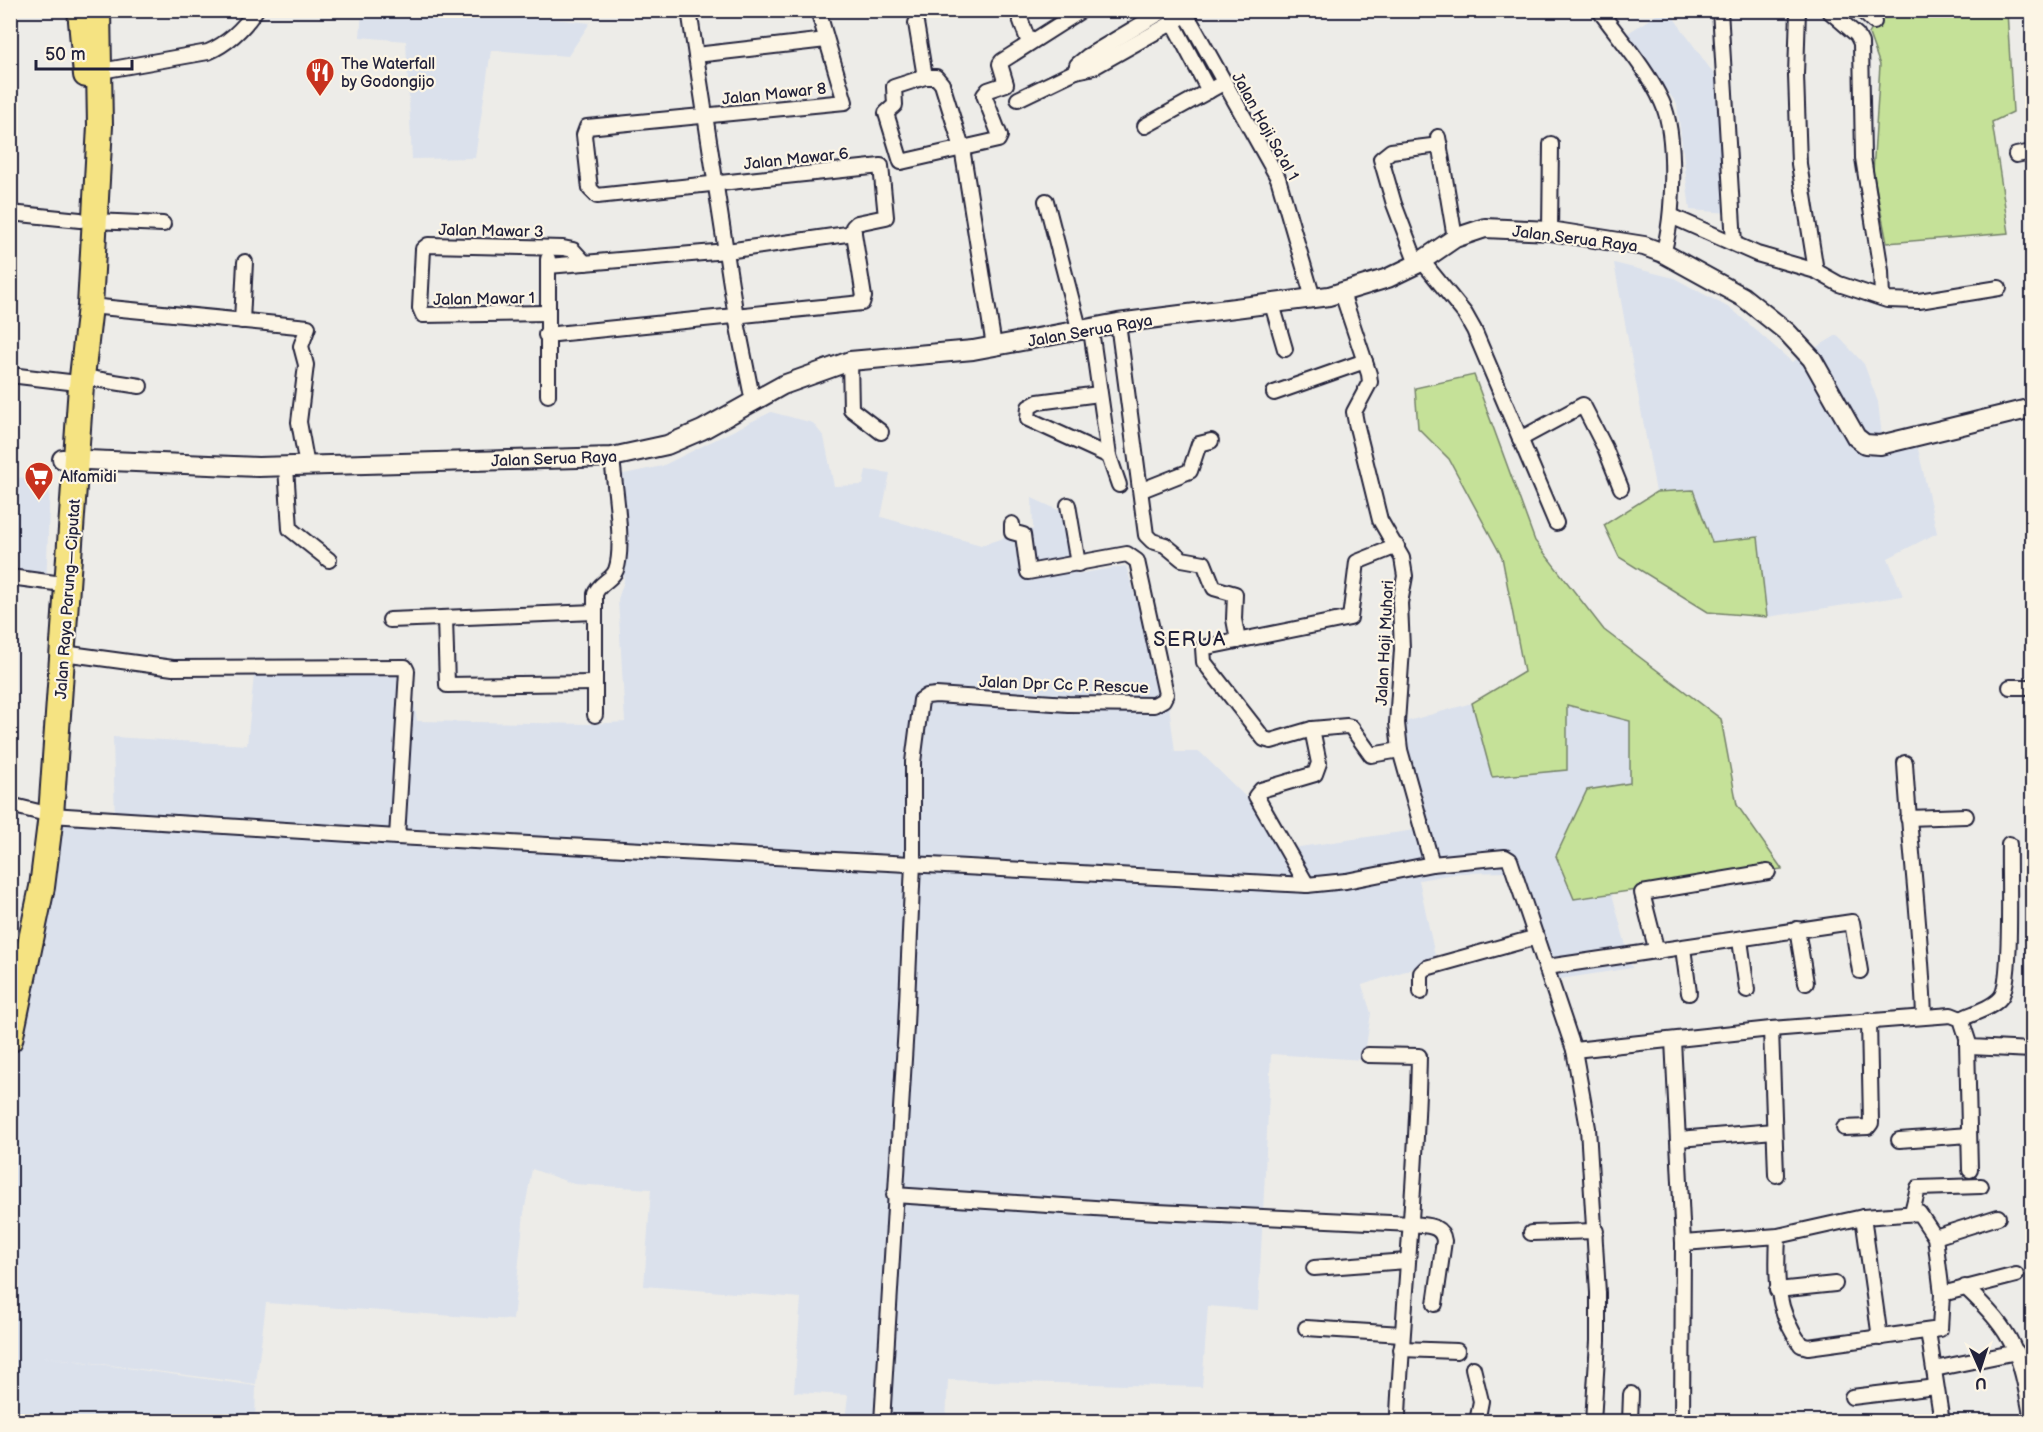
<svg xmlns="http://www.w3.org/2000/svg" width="2043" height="1432" viewBox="0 0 2043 1432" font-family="'Balsamiq Sans',sans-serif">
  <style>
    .built { fill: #dbe1ec }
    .green { fill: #c5e198; stroke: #74826a; stroke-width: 1.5 }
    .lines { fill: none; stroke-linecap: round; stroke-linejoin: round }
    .street-casing { stroke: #22223b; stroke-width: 18 }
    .secondary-casing { stroke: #22223b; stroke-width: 22 }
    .highway-casing { stroke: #22223b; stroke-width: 28 }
    .street { stroke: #fcf5e5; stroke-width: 14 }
    .secondary { stroke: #fcf5e5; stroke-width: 18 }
    .highway { stroke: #f5e382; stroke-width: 24 }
    .labels { text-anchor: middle; stroke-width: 4.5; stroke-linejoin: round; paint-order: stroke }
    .poi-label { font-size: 16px; fill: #22223b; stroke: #fcf5e5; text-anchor: start }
    .street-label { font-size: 16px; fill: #22223b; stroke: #fcf5e5 }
    .quarter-label { font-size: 20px; letter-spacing: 1.5px; fill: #22223b; stroke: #fcf5e5 }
  </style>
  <rect width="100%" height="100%" fill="#edece8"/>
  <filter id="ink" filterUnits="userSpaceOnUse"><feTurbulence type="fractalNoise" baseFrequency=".0167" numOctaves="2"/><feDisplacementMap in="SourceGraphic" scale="12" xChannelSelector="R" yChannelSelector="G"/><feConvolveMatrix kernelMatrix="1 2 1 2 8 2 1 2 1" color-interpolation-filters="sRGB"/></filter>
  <g filter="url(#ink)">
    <!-- built -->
    <g class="built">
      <polygon points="476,10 590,23 568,56 491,50 475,158 412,159 406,41 360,37 362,11"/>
      <polygon points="1662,11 1669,11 1723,87 1729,213 1690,210 1677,104 1625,35"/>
      <polygon points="1614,263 1674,278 1733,310 1792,362 1837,335 1864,364 1878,402 1883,445 1916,440 1937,533 1888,558 1903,596 1767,617 1758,537 1712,542 1693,491 1656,492"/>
      <polygon points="771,412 813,423 824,437 834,486 863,485 866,470 890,473 881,517 981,545 1033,529 1032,498 1065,513 1076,574 1126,566 1169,706 1175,752 1200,752 1252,803 1286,849 1421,829 1401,723 1472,703 1492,777 1566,705 1630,721 1630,783 1574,899 1612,894 1632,968 1547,981 1512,872 1460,873 1419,880 1436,961 1362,985 1371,1013 1364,1060 1271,1054 1258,1310 1208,1306 1202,1387 948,1380 946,1421 845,1421 848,1395 794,1392 801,1298 644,1286 651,1189 574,1184 532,1169 524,1213 513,1320 266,1303 256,1384 40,1356 256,1386 255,1421 11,1421 11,1071 47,899 58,817 115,823 113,737 247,745 254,675 278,672 410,674 417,721 591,724 625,722 618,599 624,581 619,475 662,466"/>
      <polygon points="10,477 50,479 46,589 11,587"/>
    </g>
    <!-- green -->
    <g class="green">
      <polygon points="1882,11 2007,11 2013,112 1992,122 2009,233 1887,243 1873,172 1880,65 1869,34"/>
      <polygon points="1474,375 1535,541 1604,630 1721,719 1737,805 1782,869 1574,899 1556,856 1587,790 1630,783 1630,721 1567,705 1567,770 1492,777 1472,703 1524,672 1502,557 1449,459 1418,428 1415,388"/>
      <polygon points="1693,490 1712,542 1758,537 1767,617 1708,612 1619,557 1604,525 1656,492"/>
    </g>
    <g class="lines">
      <!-- street casing -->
      <g class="street-casing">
        <g id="street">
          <polyline points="689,10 736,317 753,402"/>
          <polyline points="1017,10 1029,43"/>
          <polyline points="1184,10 1278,178 1313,298"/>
          <path d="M1599,10C1620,39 1647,69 1662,102C1677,134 1674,219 1663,253"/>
          <polyline points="1720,10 1734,243"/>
          <polyline points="1798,10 1796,75 1799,164 1816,271"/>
          <polyline points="1828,10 1857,35 1861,43 1863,158 1881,271 1882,298"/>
          <polyline points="1861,10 1874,22"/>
          <polyline points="916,23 925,77 894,87 895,105 886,113 901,162 998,140 1000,136 984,95 988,90 1006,84 1000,64 1002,61 1082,10"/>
          <polyline points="1173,23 1209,91"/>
          <polyline points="696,55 826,40"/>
          <path d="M101,71L208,52C229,43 243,29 256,10"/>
          <polyline points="1076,71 1077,65 1088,56 1165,10"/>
          <polyline points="925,77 936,77 942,84 962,148 994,346"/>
          <polyline points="1018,99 1076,71 1094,67 1186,15"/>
          <polyline points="1145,126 1223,83"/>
          <polyline points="1438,137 1455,238"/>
          <polyline points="2016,155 2032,152"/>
          <polyline points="1046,201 1080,332"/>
          <polyline points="10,213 80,220"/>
          <polyline points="1671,216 1757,254 1816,271 1839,284 1887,300 1919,301 1999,288"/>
          <polyline points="94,221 163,224"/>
          <polyline points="1550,231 1551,144"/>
          <polyline points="548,259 548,395"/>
          <polyline points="1422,261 1465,314 1474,330 1556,523"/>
          <polyline points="1417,264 1394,204 1381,159 1391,151 1440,145"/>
          <polyline points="548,266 727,251 854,233"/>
          <polyline points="1342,293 1369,374 1370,382 1354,412 1356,423 1380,520 1402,558 1405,576 1400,603 1402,649 1397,723 1400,750 1432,864"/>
          <polyline points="1272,304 1285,349"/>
          <polyline points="90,306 308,327 301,346 306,365 299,422 307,466"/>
          <polyline points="547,313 423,315 420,308 423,249 428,245 563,248 573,250 585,263"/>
          <polyline points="242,321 245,262"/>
          <polyline points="1118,323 1146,535 1152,541 1165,545 1182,559 1204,563 1214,588 1235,594 1234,619 1238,641"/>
          <polyline points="1091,330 1109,456 1119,485"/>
          <polyline points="546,335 862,303 864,297 853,227 857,223 886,217 881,166 597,196 590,189 584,135 587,127 845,102 818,10"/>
          <polyline points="850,361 851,409 881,432"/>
          <polyline points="10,375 69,382"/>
          <polyline points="82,377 140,386"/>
          <polyline points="1274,393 1365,361"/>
          <polyline points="1099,394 1038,402 1029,407 1028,419 1109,456"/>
          <polyline points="1520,439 1583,405 1605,448 1621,488"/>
          <polyline points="286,467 290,529 329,560"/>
          <polyline points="1142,490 1190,471 1199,444 1211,441"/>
          <polyline points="1068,505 1078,564"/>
          <polyline points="1397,546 1357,562 1350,618 1207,647 1203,648 1204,662 1264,739 1271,741 1312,729 1347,726 1351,727 1371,755 1400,750"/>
          <polyline points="10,577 55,583"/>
          <polyline points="445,618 447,685 595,683"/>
          <polyline points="390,620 595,612"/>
          <polyline points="63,653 173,668 405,667 407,671 397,837"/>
          <polyline points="2010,687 2032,687"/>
          <path d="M595,715V594C599,583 612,580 616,570C625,547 614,484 612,457"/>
          <path d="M1905,763C1910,848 1921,932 1924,1016"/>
          <polyline points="10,805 51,815 397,837 1307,885 1346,881 1432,864 1505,857 1510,860 1574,1050 1588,1128 1598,1293 1598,1341 1593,1422"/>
          <polyline points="1908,818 1966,816"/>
          <polyline points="1307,885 1256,796 1261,790 1315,774 1319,763 1312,729"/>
          <polyline points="1797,929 1806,983"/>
          <polyline points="1740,940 1747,990"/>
          <polyline points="1683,948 1689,993"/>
          <polyline points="1657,952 1642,893 1768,872"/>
          <polyline points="1547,967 1852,922 1860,971"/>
          <polyline points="1421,992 1421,973 1426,968 1537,937"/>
          <path d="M1961,1019C1973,1013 1993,1008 2001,997C2013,981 2008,870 2009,844"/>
          <polyline points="1771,1029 1776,1175"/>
          <polyline points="1673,1040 1683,1243 1682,1422"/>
          <polyline points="1967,1042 1970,1170"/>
          <polyline points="1574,1050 1771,1029 1951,1015 1961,1019 1970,1047 2032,1050"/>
          <path d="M1368,1055L1419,1056C1417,1176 1404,1294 1398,1414"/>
          <polyline points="1844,1128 1868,1127 1871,1123 1869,1020"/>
          <polyline points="1679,1139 1774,1131"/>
          <polyline points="1899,1140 1969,1135"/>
          <path d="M894,1195L1157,1212L1412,1224C1426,1226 1442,1224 1444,1241L1435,1304"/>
          <polyline points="1912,1212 1918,1188 1981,1186"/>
          <polyline points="1863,1217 1880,1338"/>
          <polyline points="1531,1233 1596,1231"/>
          <polyline points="1935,1237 1998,1217"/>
          <path d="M1683,1243L1778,1236L1863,1217L1919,1213L1935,1237L1942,1294L1940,1329L1808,1347L1801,1345C1775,1310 1776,1277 1778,1236"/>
          <polyline points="1314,1268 1406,1261"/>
          <path d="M1965,1287C2017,1336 2019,1352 2032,1420"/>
          <polyline points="1777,1290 1835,1284"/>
          <polyline points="1942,1294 2016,1275"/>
          <polyline points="1306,1328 1402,1334"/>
          <polyline points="1928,1331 1942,1422"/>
          <polyline points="1401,1349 1457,1351"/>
          <polyline points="1473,1368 1481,1401 1477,1422"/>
          <polyline points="1934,1369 2017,1352"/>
          <polyline points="1852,1397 1936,1387"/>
          <polyline points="882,1422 906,1026 913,863 913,762 921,700 927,696 936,695 1068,704 1154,705 1163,700 1166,694 1137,561 1127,554 1028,572 1023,535 1012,532 1012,524"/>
          <polyline points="1630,1422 1631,1394"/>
        </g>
      </g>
      <!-- secondary casing -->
      <g class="secondary-casing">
        <polyline id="secondary" points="62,459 258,467 612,457 667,445 702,430 783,385 850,361 973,350 1118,323 1329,296 1388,278 1417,264 1455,238 1485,228 1550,231 1644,246 1663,253 1743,297 1787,332 1812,359 1856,437 1865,444 1880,445 2032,408"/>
      </g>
      <!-- highway casing -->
      <g class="highway-casing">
        <g id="highway">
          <polyline points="80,10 86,75"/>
          <polyline points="10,1040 42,887 51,815 81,386 90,306 100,126 98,10"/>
        </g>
      </g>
      <!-- street -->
      <use href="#street" class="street"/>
      <!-- secondary -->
      <use href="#secondary" class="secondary"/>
      <!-- highway -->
      <use href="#highway" class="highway"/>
    </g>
  </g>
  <!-- icons -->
  <defs>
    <g id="restaurant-pin" transform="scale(1.5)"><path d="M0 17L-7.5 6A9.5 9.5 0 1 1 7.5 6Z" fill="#c8321e" stroke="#fcf5e5"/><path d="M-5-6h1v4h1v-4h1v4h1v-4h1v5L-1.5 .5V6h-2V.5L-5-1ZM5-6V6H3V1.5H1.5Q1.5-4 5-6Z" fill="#fff"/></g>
    <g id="supermarket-pin" transform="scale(1.5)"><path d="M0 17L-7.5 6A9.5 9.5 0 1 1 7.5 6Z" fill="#c8321e" stroke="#fcf5e5"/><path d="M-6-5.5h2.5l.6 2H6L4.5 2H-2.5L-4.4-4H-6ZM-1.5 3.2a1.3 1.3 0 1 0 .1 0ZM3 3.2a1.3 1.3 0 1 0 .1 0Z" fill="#fff"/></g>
  </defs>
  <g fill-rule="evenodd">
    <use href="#restaurant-pin" x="320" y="72"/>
    <use href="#supermarket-pin" x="39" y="476"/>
  </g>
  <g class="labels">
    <!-- poi labels -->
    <g class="poi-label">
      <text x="341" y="69">The Waterfall<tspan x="341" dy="18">by Godongijo</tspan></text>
      <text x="60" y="482">Alfamidi</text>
    </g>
    <!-- street labels -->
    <g class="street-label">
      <text transform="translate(774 93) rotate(-6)" y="6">Jalan Mawar 8</text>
      <text transform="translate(1266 126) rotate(61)" y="6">Jalan Haji Sa'al 1</text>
      <text transform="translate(796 158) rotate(-6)" y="6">Jalan Mawar 6</text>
      <text transform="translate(491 230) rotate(1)" y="6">Jalan Mawar 3</text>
      <text transform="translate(1575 238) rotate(7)" y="6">Jalan Serua Raya</text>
      <text transform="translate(484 298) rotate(-1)" y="6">Jalan Mawar 1</text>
      <text transform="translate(1090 330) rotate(-10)" y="6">Jalan Serua Raya</text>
      <text transform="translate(554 458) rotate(-2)" y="6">Jalan Serua Raya</text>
      <text transform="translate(67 599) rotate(-86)" y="6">Jalan Raya Parung—Ciputat</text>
      <text transform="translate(1384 643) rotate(-87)" y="6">Jalan Haji Muhari</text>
      <text transform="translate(1064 684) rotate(2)" y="6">Jalan Dpr Cc P. Rescue</text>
    </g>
    <!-- quarter labels -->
    <g class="quarter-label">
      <text x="1190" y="646">SERUA</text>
    </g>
  </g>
  <!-- margin -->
  <rect width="2043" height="1432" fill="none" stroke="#fcf5e5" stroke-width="36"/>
  <rect x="18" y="18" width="2007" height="1396" fill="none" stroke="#22223b" stroke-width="2" filter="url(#ink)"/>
  <!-- north arrow -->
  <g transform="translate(1980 1369) rotate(177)" stroke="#fcf5e5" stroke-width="4.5" paint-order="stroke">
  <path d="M0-4.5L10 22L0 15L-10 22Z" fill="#22223b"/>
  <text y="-9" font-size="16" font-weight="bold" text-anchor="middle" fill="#22223b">U</text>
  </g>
  <!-- scale -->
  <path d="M36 60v9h96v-9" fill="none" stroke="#22223b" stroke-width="3"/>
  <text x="45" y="60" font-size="18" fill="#22223b" stroke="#fcf5e5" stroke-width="4.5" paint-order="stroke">50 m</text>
</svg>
